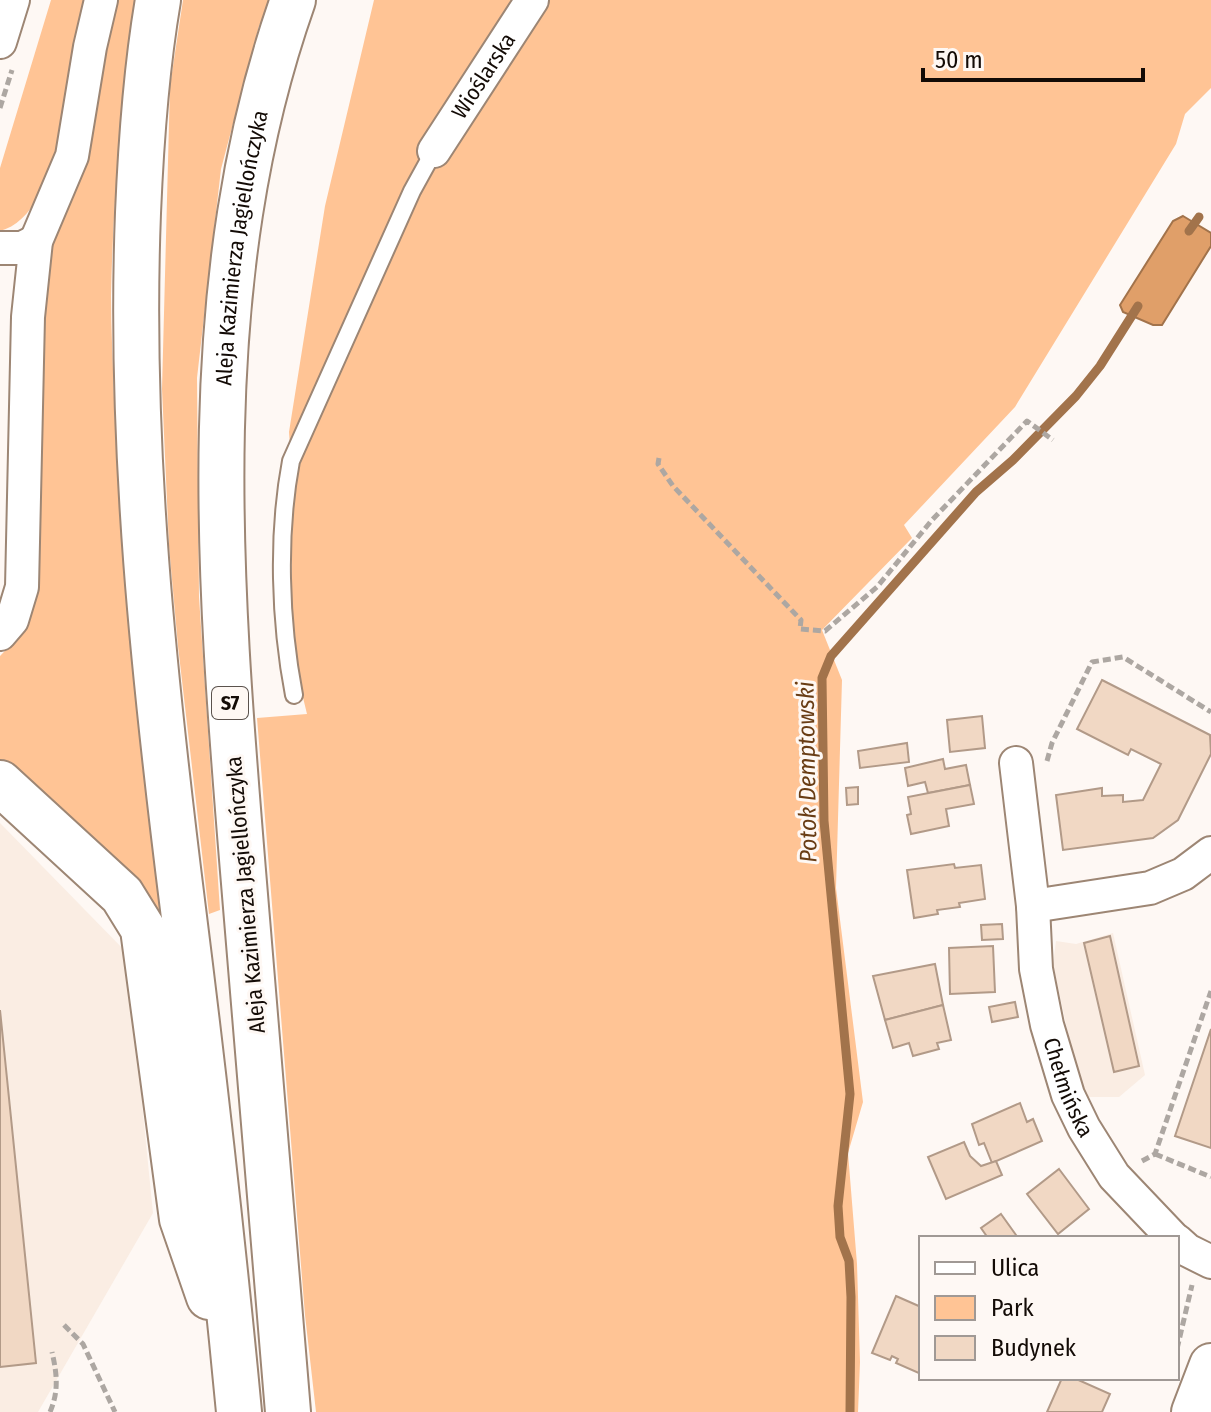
<svg xmlns="http://www.w3.org/2000/svg" width="1211" height="1412" font-family="'Fira Sans Condensed',sans-serif">
<style>
.built{fill:#faede3}
.green{fill:#ffc495}
.water{fill:#e09f69;stroke:#a2734b;stroke-width:2}
.lines{fill:none;stroke-linecap:round;stroke-linejoin:round}
.stream{stroke:#a2734b;stroke-width:9}
.building{fill:#f1d8c4;stroke:#b29a88;stroke-width:2}
.service-casing{stroke:#9d8674;stroke-width:20}
.minor-casing{stroke:#9d8674;stroke-width:36}
.tertiary-casing{stroke:#9d8674;stroke-width:46}
.motorway-casing{stroke:#9d8674;stroke-width:48}
.path{stroke:#ada7a2;stroke-width:5;stroke-dasharray:8 4;stroke-linecap:butt}
.service{stroke:#fff;stroke-width:16}
.minor{stroke:#fff;stroke-width:32}
.tertiary{stroke:#fff;stroke-width:42}
.motorway{stroke:#fff;stroke-width:44}
.labels{text-anchor:middle;stroke-width:6;stroke-linejoin:round;paint-order:stroke}
.shield{fill:#fef8f4;stroke:#5a524d;stroke-width:2}
.shield-label{font-size:20px;font-weight:bold;fill:#130b06}
.street-label{font-size:22px;fill:#130b06;stroke:#fef8f4}
.water-label{font-size:24px;font-style:italic;fill:#693d15;stroke:#fef8f4}
</style>
<rect width="100%" height="100%" fill="#fef8f4"/>
<g class="built">
<path d="M 0,823 L 127,953 L 153,1213 L 38,1412 L 0,1412 Z"/>
<path d="M 1113,933 L 1145,1075 L 1119,1097 L 1082,1097 L 1053,965 L 1056,941 L 1076,944 Z"/>
</g>
<g class="green">
<path d="M 51,0 L 87,0 C 76,56 64,215 0,231 L 0,168 Z"/>
<path d="M 114,0 L 137,0 C 122,98 113,196 111,296 C 111,330 113,364 114,398 C 120,571 140,741 161,911 L 154,917 L 0,762 L 0,656 C 12,644 23,633 30,617 C 41,592 39,559 40,532 C 45,439 34,343 46,251 Z"/>
<path d="M 183,0 L 272,0 L 259,26 L 221,169 L 197,378 L 199,597 L 220,910 L 209,914 L 178,646 L 169,546 L 162,389 L 170,86 Z"/>
<path d="M 374,0 L 1211,0 L 1211,88 L 1185,114 L 1176,144 L 1015,407 L 904,525 L 912,538 L 822,630 L 842,680 L 836,888 L 863,1102 L 848,1153 L 857,1264 L 860,1362 L 858,1412 L 316,1412 L 305,1315 L 257,718 L 307,714 L 290,644 L 293,488 L 289,432 L 325,206 Z"/>
</g>
<path class="water" d="M 1183,216 L 1211,233 L 1211,246 L 1162,325 L 1153,325 L 1123,312 L 1120,305 L 1173,221 Z"/>
<g class="lines">
<g class="stream">
<path d="M 1189,231 L 1199,217"/>
<path d="M 850,1412 L 851,1297 L 849,1261 L 840,1237 L 838,1206 L 850,1094 L 824,821 L 822,678 L 831,656 L 976,492 L 1013,460 L 1076,396 L 1100,366 L 1138,306"/>
</g>
</g>
<g class="building">
<path d="M 1102,680 L 1210,735 L 1211,754 L 1178,820 L 1153,838 L 1063,850 L 1056,795 L 1102,788 L 1102,796 L 1123,795 L 1123,802 L 1143,800 L 1161,764 L 1131,749 L 1128,755 L 1077,729 Z"/>
<path d="M 982,716 L 985,748 L 950,752 L 947,720 Z"/>
<path d="M 907,743 L 909,762 L 860,768 L 858,751 Z"/>
<path d="M 943,759 L 945,769 L 966,765 L 970,785 L 928,793 L 925,782 L 908,786 L 905,768 Z"/>
<path d="M 970,785 L 974,804 L 946,809 L 949,826 L 911,834 L 907,815 L 911,814 L 908,797 Z"/>
<path d="M 858,787 L 858,804 L 847,805 L 846,788 Z"/>
<path d="M 954,864 L 955,868 L 981,865 L 985,899 L 959,903 L 960,907 L 937,910 L 938,914 L 914,918 L 907,870 Z"/>
<path d="M 1002,924 L 1003,939 L 982,940 L 981,925 Z"/>
<path d="M 1110,936 L 1139,1066 L 1114,1072 L 1084,943 Z"/>
<path d="M 993,946 L 995,992 L 950,994 L 949,948 Z"/>
<path d="M 935,964 L 943,1005 L 885,1020 L 873,976 Z"/>
<path d="M 1015,1002 L 1018,1017 L 992,1022 L 989,1007 Z"/>
<path d="M 943,1005 L 951,1040 L 937,1043 L 939,1049 L 913,1056 L 909,1043 L 893,1048 L 885,1020 Z"/>
<path d="M 0,1010 L 36,1363 L 0,1367 Z"/>
<path d="M 1211,1029 L 1211,1148 L 1175,1136 Z"/>
<path d="M 1020,1103 L 1027,1122 L 1033,1119 L 1042,1141 L 992,1163 L 984,1143 L 979,1145 L 972,1124 Z"/>
<path d="M 964,1142 L 970,1156 L 981,1166 L 996,1161 L 1002,1175 L 946,1199 L 928,1157 Z"/>
<path d="M 1059,1169 L 1089,1209 L 1058,1234 L 1027,1194 Z"/>
<path d="M 1001,1214 L 1016,1235 L 1012,1238 L 988,1238 L 981,1228 Z"/>
<path d="M 896,1296 L 921,1307 L 921,1374 L 896,1363 L 898,1359 L 892,1356 L 890,1360 L 872,1353 Z"/>
<path d="M 1062,1378 L 1074,1378 L 1110,1394 L 1102,1412 L 1047,1412 Z"/>
</g>
<g class="lines">
<defs>
<path id="service" d="M 294,695 C 280,622 277,535 291,461 L 412,191 L 434,151"/>
<g id="minor">
<path d="M 0,42 L 13,0"/>
<path id="s1" d="M 434,151 L 532,0"/>
<path d="M 0,248 L 22,248 L 36,241"/>
<path d="M 0,634 L 12,620 L 22,587 L 28,317 L 36,241 L 72,156 L 90,47 L 101,0"/>
<path id="s2" d="M 1016,763 L 1033,906 L 1036,969 L 1047,1025 L 1068,1095 L 1084,1128 L 1114,1176 L 1173,1238"/>
<path d="M 1033,906 L 1150,888 L 1183,874 L 1211,853"/>
<path d="M 1177,1241 L 1187,1250 L 1211,1262"/>
</g>
<path id="tertiary" d="M 1193,1412 L 1211,1365"/>
<g id="motorway">
<path d="M 158,0 C 146,70 141,141 138,213 C 129,446 154,678 183,909 C 204,1076 223,1244 239,1412"/>
<path d="M 0,783 L 122,895 L 143,929 L 182,1219 L 209,1297"/>
<path id="s3" d="M 288,1412 C 273,1232 258,1051 243,871 C 219,580 194,280 293,0"/>
</g>
</defs>
<use href="#service" class="service-casing"/>
<use href="#minor" class="minor-casing"/>
<use href="#tertiary" class="tertiary-casing"/>
<use href="#motorway" class="motorway-casing"/>
<g class="path">
<path d="M 0,108 L 12,70"/>
<path d="M 659,458 L 658,464 L 673,486 L 801,620 L 800,629 L 825,631 L 877,587 L 932,520 L 1027,421 L 1053,440"/>
<path d="M 1047,761 L 1052,743 L 1092,662 L 1123,657 L 1211,712"/>
<path d="M 1155,1154 L 1211,1177"/>
<path d="M 1142,1161 L 1155,1154 L 1211,991"/>
<path d="M 64,1325 L 83,1344 L 115,1412"/>
<path d="M 1177,1349 L 1192,1285"/>
<path d="M 50,1412 C 59,1391 57,1374 52,1352"/>
</g>
<use href="#service" class="service"/>
<use href="#minor" class="minor"/>
<use href="#tertiary" class="tertiary"/>
<use href="#motorway" class="motorway"/>
</g>
<g class="labels">
<rect class="shield" x="212" y="687" width="36" height="32" rx="6"/>
<g class="shield-label">
<text x="230" y="710">S7</text>
</g>
<g class="street-label">
<text dy="8" stroke="none"><textPath href="#s1" startOffset="90">Wioślarska</textPath></text>
<text dy="8" stroke="none"><textPath href="#s3" startOffset="1168">Aleja Kazimierza Jagiellończyka</textPath></text>
<text transform="translate(245 895) rotate(-95)" y="8">Aleja Kazimierza Jagiellończyka</text>
<text dy="8" stroke="none"><textPath href="#s2" startOffset="330">Chełmińska</textPath></text>
</g>
<g class="water-label">
<text transform="translate(807 772) rotate(-91)" y="8">Potok Demptowski</text>
</g>
</g>
<rect x="919" y="1236" width="260" height="144" fill="#fef8f4" stroke="#a09995" stroke-width="2"/>
<rect x="935" y="1262" width="40" height="12" fill="#ffffff" stroke="#a09995" stroke-width="2"/>
<text x="991" y="1276" font-size="24" fill="#130b06">Ulica</text>
<rect x="935" y="1296" width="40" height="24" fill="#ffc495" stroke="#a09995" stroke-width="2"/>
<text x="991" y="1316" font-size="24" fill="#130b06">Park</text>
<rect x="935" y="1336" width="40" height="24" fill="#f1d8c4" stroke="#a09995" stroke-width="2"/>
<text x="991" y="1356" font-size="24" fill="#130b06">Budynek</text>
<path d="M923 68v12h220v-12" fill="none" stroke="#130b06" stroke-width="4"/>
<text x="935" y="68" font-size="24" fill="#130b06" stroke="#fef8f4" stroke-width="6" paint-order="stroke">50 m</text>
</svg>
